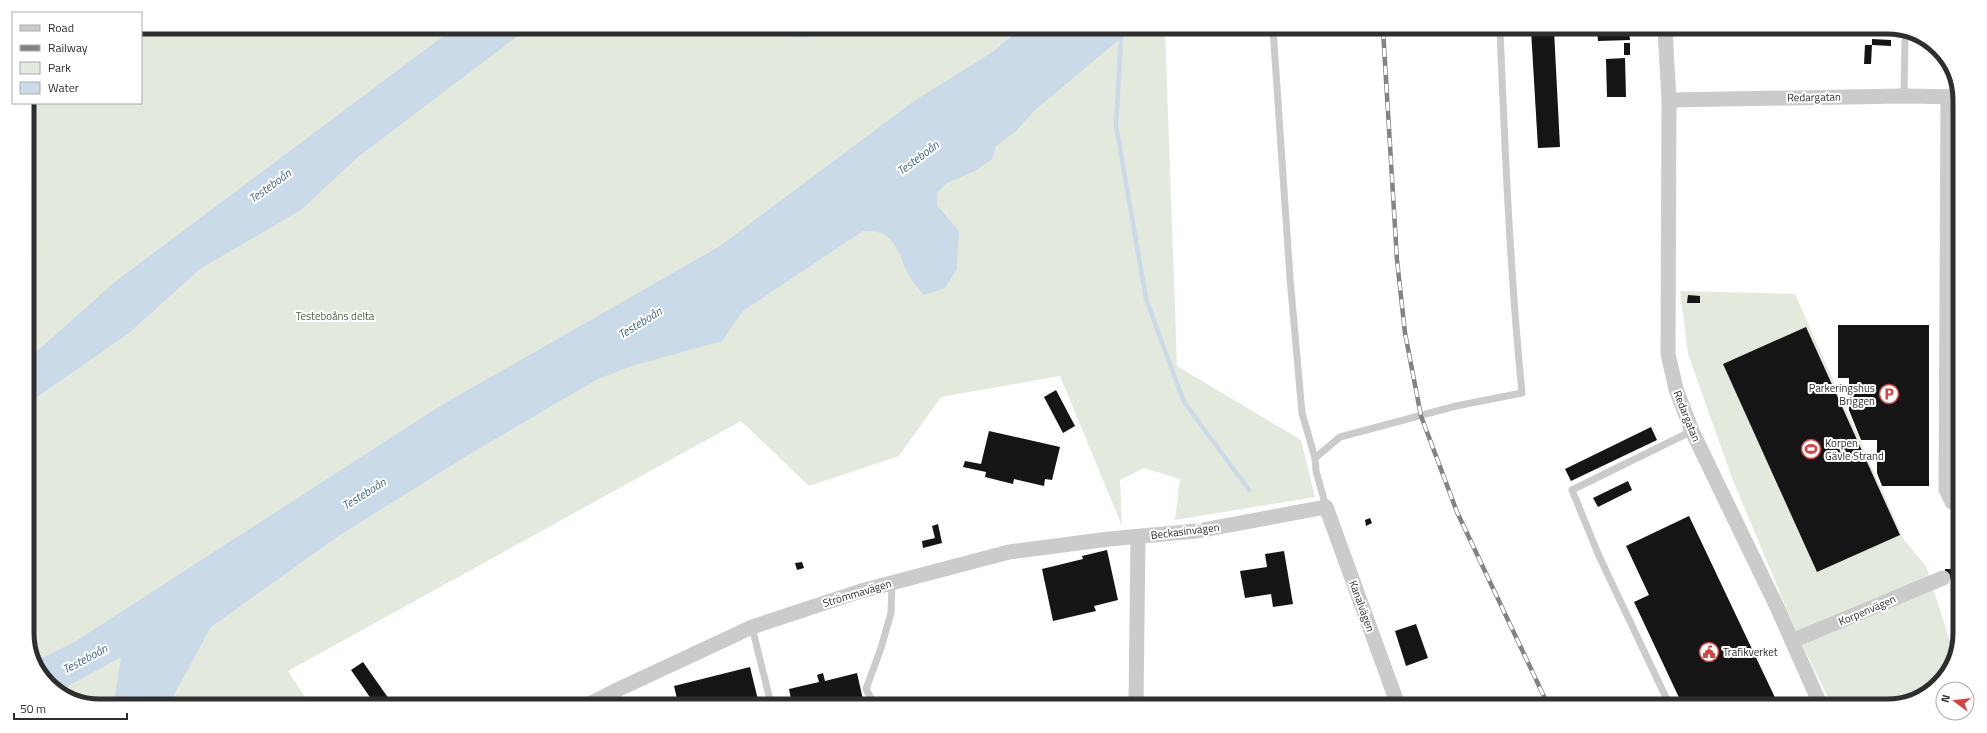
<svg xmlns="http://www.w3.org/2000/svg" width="1987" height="733" font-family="'Titillium Web',sans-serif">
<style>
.green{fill:#e3eadd}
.water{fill:#cbdae8}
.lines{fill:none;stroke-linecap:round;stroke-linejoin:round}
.stream{stroke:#cbdae8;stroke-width:4.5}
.building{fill:#151515}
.service{stroke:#cbcbcb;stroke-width:7}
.pedestrian{stroke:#cbcbcb;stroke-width:11}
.minor{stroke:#cbcbcb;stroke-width:15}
.rail-casing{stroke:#838383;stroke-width:4.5}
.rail{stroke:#fff;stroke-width:3;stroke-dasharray:9;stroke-linecap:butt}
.labels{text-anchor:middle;stroke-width:4;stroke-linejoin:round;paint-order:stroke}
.street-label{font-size:11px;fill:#2e2e2e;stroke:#fff}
.park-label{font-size:11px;fill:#4e6540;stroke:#fff}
.poi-label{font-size:11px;fill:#2e2e2e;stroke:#fff;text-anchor:start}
.water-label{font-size:12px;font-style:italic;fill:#446787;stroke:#fff}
.rim{fill:none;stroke:#2e2e2e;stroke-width:5}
</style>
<rect width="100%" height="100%" fill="#fff"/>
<g class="green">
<path d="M 141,27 L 1165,29 L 1177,366 L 1301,440 L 1315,497 L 1175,520 L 1180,479 L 1144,468 L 1120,480 L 1122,526 L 1060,376 L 941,397 L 899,456 L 809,486 L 741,421 L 288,671 L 309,703 L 77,702 L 42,677 L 27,638 L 27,103 L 141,103 Z"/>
<path d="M 1680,291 L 1795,294 L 1904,540 L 1926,566 L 1955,657 L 1931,691 L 1887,706 L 1832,706 L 1795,629 L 1732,478 L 1688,354 Z"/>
</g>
<g class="water">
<path d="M 454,28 L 528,28 L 358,157 L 301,210 L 200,269 L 129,333 L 27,404 L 27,360 L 116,281 Z"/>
<path d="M 797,28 L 820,29 L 819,32 L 810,37 L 794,37 Z"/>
<path d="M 1019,29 L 1137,29 L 1121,38 L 1035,110 L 1015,132 L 996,146 L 992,159 L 975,171 L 947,183 L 937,193 L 937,205 L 959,231 L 957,269 L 945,288 L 924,295 C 919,289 912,282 909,275 C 896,252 897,229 863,231 L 743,311 L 722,341 L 632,366 L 598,379 L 473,452 L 340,535 L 211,627 L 170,702 L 114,702 L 121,657 L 61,690 L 42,677 L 36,661 L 76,641 L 440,406 L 720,246 L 914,101 L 994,51 Z"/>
</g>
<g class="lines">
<path class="stream" d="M 1121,38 L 1116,125 L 1146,299 L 1184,402 L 1249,490"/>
</g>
<g class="building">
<path d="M 1531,30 L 1554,30 L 1560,147 L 1538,148 Z"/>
<path d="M 1597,30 L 1629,30 L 1630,40 L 1598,41 Z"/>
<path d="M 1872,39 L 1891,40 L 1891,46 L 1872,45 Z"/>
<rect x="1624" y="43" width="6" height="12"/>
<path d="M 1865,45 L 1872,45 L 1871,64 L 1864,64 Z"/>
<path d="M 1625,58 L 1626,97 L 1607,97 L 1606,59 Z"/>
<path d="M 1688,295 L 1700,296 L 1700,303 L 1687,303 Z"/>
<path d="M 1838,325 L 1929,325 L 1929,486 L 1882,486 L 1877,473 L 1877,440 L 1861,440 L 1849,410 L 1849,378 L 1838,378 Z"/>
<path d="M 1806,327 L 1900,535 L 1817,572 L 1723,364 Z"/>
<path d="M 1056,390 L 1075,426 L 1063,433 L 1044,397 Z"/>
<path d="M 1651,427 L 1657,440 L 1571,481 L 1565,469 Z"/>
<path d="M 989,431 L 1060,447 L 1052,480 L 1045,479 L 1044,486 L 1014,479 L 1013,484 L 985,477 L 986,472 L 963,467 L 965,461 L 981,464 Z"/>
<path d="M 1628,481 L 1632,490 L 1598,507 L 1593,498 Z"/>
<path d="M 1689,516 L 1779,706 L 1683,706 L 1634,602 L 1649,595 L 1626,546 Z"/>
<path d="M 1370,518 L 1372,523 L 1366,526 L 1365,520 Z"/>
<path d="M 938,524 L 942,543 L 923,548 L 922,541 L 935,538 L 932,526 Z"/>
<path d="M 1107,550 L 1118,600 L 1094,606 L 1096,611 L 1053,621 L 1042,569 L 1083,559 L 1082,556 Z"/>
<path d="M 1284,551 L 1293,604 L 1273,607 L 1271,594 L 1245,598 L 1240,571 L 1267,567 L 1265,554 Z"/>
<path d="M 802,562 L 804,568 L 797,570 L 795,563 Z"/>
<rect x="1945" y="569" width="8" height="10"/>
<path d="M 1416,624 L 1428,658 L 1406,666 L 1395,631 Z"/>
<path d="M 363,662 L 389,699 L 392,703 L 374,703 L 351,670 Z"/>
<path d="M 750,667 L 759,704 L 678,703 L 674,686 Z"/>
<path d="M 823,673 L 825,681 L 857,673 L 864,704 L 792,704 L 789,689 L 819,682 L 817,675 Z"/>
<path d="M 1099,699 L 1100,704 L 1076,704 Z"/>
</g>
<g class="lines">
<g class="service">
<path d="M 1273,29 L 1290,278 L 1302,413 L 1315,458 L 1316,471 L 1326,507"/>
<path d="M 1904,96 L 1905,41"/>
<path d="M 1315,458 L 1340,437 L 1456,406 L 1522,393 C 1510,272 1505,151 1500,30"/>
<path d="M 752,627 L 771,704"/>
<path d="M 874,704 L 866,689 L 881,648 L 891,613 L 892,583"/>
<path d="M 1670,706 L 1599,556 L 1572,490 L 1692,431"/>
</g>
<path class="pedestrian" d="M 1948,304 L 1958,304"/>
<g class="minor">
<path d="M 1665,30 L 1669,100 L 1668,354 L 1676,389 L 1692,431 L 1777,607 L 1821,706"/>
<path d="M 1948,97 L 1946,489 L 1952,502 L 1957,504"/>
<path d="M 1669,100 L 1904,96 L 1960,97"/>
<path d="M 1792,641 L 1943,578"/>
<path d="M 592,703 L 617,690 L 752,627 L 861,591 L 1009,552 L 1109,539 L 1197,531 L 1326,507 L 1398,705"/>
<path d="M 1136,704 L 1138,537"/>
</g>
<defs>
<path id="rail" d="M 1383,30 L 1397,260 L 1405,333 L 1421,416 L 1457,512 L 1548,705"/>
</defs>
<use href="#rail" class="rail-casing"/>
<use href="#rail" class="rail"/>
</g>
<defs>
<symbol id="parking-ring" viewBox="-11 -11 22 22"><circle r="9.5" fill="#fff" stroke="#d34442" stroke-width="1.5"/><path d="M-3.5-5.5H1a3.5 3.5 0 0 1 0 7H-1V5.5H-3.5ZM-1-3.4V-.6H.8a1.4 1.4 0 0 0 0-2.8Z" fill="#d34442"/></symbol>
<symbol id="stadium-ring" viewBox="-11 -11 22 22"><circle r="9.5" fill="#fff" stroke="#d34442" stroke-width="1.5"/><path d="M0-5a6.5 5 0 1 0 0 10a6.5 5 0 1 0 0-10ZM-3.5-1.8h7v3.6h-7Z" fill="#d34442"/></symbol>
<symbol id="civic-ring" viewBox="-11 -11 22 22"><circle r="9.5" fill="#fff" stroke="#d34442" stroke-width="1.5"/><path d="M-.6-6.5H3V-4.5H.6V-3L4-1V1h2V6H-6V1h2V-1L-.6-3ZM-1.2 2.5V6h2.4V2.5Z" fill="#d34442"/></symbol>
</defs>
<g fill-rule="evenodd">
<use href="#parking-ring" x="1878" y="383" width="22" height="22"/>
<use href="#stadium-ring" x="1800" y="438" width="22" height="22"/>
<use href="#civic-ring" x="1698" y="641" width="22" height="22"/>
</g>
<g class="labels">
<g class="street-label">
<text transform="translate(1814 97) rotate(-1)" y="4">Redargatan</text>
<text transform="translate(1687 416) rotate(68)" y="4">Redargatan</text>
<text transform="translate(1185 531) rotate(-7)" y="4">Beckasinvägen</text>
<text transform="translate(857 593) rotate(-17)" y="4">Strömmavägen</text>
<text transform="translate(1362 606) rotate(70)" y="4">Kanalvägen</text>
<text transform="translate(1867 610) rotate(-23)" y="4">Korpenvägen</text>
</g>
<g class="park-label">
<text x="335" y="320">Testeboåns delta</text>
</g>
<g class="poi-label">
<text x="1875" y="392" text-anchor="end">Parkeringshus<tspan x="1875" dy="13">Briggen</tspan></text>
<text x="1825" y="447">Korpen<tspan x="1825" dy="13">Gävle Strand</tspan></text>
<text x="1723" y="656">Trafikverket</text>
</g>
<g class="water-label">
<text transform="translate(918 158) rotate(-37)" y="4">Testeboån</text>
<text transform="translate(270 186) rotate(-36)" y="4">Testeboån</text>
<text transform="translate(640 323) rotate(-32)" y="4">Testeboån</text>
<text transform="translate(364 494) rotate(-32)" y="4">Testeboån</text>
<text transform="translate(85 659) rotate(-28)" y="4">Testeboån</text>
</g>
</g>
<path d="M0 0H1987V733H0ZM100 34H1887A66 66 0 0 1 1953 100V633A66 66 0 0 1 1887 699H100A66 66 0 0 1 34 633V100A66 66 0 0 1 100 34Z" fill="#fff" fill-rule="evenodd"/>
<path class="rim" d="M100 34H1887A66 66 0 0 1 1953 100V633A66 66 0 0 1 1887 699H100A66 66 0 0 1 34 633V100A66 66 0 0 1 100 34Z"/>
<rect x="12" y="12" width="130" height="92" fill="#ffffff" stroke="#ababab"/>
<rect x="20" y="25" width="20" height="6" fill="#cbcbcb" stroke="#ababab"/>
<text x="48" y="32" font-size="12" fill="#2e2e2e">Road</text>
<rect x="20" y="45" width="20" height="6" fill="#838383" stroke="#ababab"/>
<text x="48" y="52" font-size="12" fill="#2e2e2e">Railway</text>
<rect x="20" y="62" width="20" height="12" fill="#e3eadd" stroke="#ababab"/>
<text x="48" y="72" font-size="12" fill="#2e2e2e">Park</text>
<rect x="20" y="82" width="20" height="12" fill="#cbdae8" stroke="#ababab"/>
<text x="48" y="92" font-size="12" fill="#2e2e2e">Water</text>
<g transform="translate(1955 701) rotate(285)"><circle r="19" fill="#ffffff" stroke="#ababab"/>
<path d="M0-3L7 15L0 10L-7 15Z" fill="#d34442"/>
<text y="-6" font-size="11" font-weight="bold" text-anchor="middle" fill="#2e2e2e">N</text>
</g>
<path d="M14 713v6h113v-6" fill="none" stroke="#2e2e2e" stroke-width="2"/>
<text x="20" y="713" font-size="12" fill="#2e2e2e" stroke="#ffffff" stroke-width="3" paint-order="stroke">50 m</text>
</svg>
